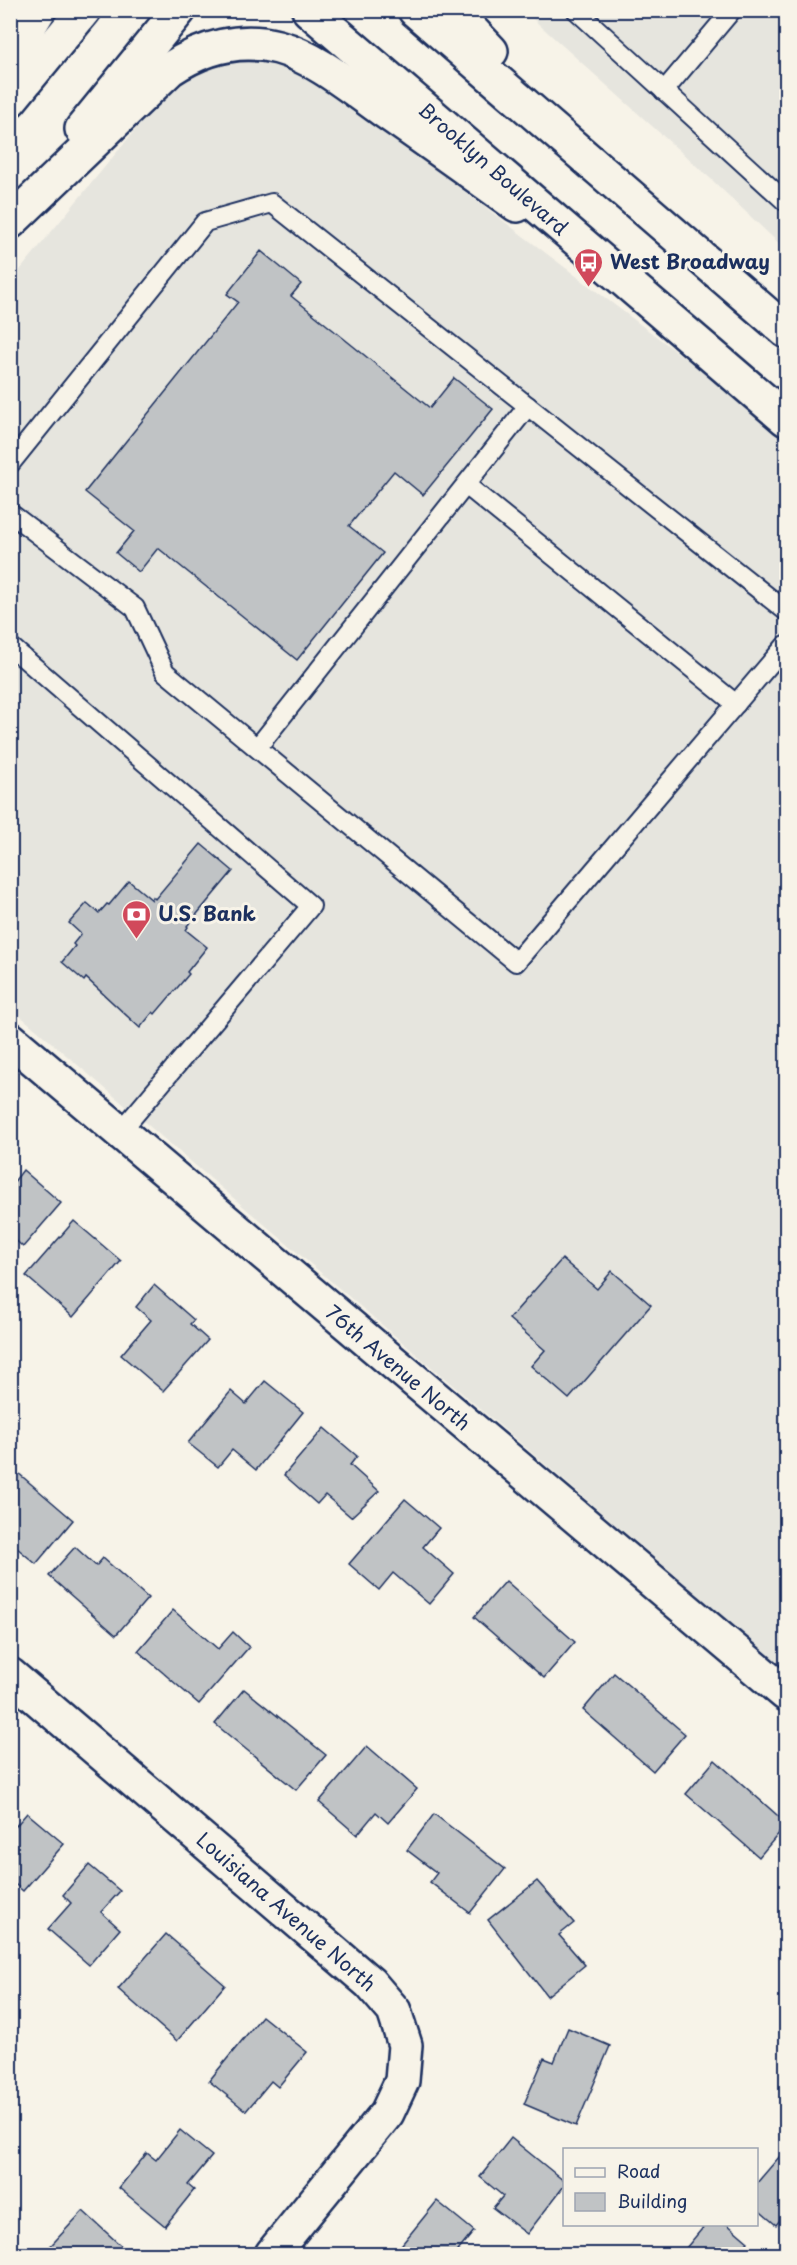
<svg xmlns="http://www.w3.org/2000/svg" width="797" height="2265" font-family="'Playpen Sans',sans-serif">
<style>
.built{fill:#e6e5de}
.building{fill:#c0c3c5;stroke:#1b2f5e;stroke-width:1.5}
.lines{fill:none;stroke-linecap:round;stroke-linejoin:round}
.service-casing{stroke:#1b2f5e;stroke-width:22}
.minor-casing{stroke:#1b2f5e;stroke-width:38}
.tertiary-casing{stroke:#1b2f5e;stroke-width:38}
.secondary-casing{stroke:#1b2f5e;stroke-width:38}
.service{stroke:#f7f3e8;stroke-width:18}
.minor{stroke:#f7f3e8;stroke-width:33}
.tertiary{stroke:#f7f3e8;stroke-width:33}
.secondary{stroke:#f7f3e8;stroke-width:33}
.labels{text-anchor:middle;stroke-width:6;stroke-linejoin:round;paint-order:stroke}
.street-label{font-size:20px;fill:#1b2f5e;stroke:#f7f3e8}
.poi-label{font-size:20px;font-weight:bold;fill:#1b2f5e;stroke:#f7f3e8;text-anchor:start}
</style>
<rect width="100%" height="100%" fill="#f7f3e8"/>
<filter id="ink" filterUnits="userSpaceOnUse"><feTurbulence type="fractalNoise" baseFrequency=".0167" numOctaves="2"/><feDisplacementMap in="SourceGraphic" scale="12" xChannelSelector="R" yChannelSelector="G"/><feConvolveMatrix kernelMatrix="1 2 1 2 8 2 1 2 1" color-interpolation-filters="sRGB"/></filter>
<g filter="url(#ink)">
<g class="built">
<path d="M 524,11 L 786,11 L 786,250 L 711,179 Z"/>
<path d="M 226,53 L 289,59 L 702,371 L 786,444 L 786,1670 L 11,1008 L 11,281 L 186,68 Z"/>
</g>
<g class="building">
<path d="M 261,251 L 301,284 L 291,296 L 430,408 L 454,378 L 493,409 L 423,495 L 394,471 L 349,526 L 383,553 L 297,660 L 158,548 L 139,572 L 116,553 L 134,531 L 85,492 L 238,302 L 227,294 Z"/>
<path d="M 201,844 L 233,871 L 187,926 L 188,927 L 186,930 L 207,947 L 187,972 L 189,974 L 155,1014 L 153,1012 L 140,1028 L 86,978 L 84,981 L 62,962 L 75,946 L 73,944 L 81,934 L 69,923 L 87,903 L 99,913 L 107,904 L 109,905 L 129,881 L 152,900 L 153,897 L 155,899 Z"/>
<path d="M 23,1170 L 61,1203 L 23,1247 L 10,1235 L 10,1181 L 13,1183 Z"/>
<path d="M 74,1221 L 121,1261 L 73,1317 L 26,1276 Z"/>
<path d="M 562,1259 L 597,1289 L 612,1271 L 651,1305 L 569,1399 L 531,1366 L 545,1350 L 509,1319 Z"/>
<path d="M 154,1285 L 194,1320 L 190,1324 L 208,1340 L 163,1391 L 121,1355 L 151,1320 L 136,1307 Z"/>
<path d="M 265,1381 L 303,1412 L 256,1470 L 232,1450 L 218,1467 L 188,1443 L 231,1391 L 246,1404 Z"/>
<path d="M 324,1428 L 357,1456 L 350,1465 L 379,1491 L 351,1517 L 325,1495 L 317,1504 L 284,1475 Z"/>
<path d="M 10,1466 L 73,1520 L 36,1564 L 10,1542 Z"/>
<path d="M 405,1499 L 439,1528 L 423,1547 L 454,1574 L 429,1604 L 393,1573 L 379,1590 L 349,1564 Z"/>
<path d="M 75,1547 L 96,1566 L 103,1558 L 148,1598 L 116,1635 L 49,1576 Z"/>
<path d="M 506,1581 L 575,1642 L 544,1678 L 474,1617 Z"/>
<path d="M 173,1610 L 218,1649 L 233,1632 L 249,1647 L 199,1704 L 138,1651 Z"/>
<path d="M 614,1673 L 685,1734 L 653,1771 L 583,1710 Z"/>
<path d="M 244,1689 L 326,1755 L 296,1790 L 215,1724 Z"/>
<path d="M 367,1746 L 417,1789 L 388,1823 L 376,1812 L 357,1835 L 319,1802 Z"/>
<path d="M 715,1760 L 786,1823 L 786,1825 L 759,1857 L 686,1794 Z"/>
<path d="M 27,1813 L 64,1844 L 23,1891 L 10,1880 L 10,1822 L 15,1827 Z"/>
<path d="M 434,1814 L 505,1869 L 470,1913 L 430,1882 L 437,1873 L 407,1850 Z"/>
<path d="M 89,1865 L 120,1891 L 101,1912 L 120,1929 L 89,1965 L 48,1929 L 71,1903 L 63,1895 Z"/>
<path d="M 537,1881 L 574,1923 L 559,1935 L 585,1965 L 547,1996 L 488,1920 Z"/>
<path d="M 166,1934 L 225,1985 L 177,2041 L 118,1989 Z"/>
<path d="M 262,2016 L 307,2052 L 278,2087 L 271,2081 L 246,2111 L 209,2081 Z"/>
<path d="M 568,2028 L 610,2046 L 576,2126 L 524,2104 L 544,2058 L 554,2062 Z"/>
<path d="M 180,2130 L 212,2156 L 188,2185 L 194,2190 L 165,2226 L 119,2188 L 147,2153 L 156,2160 Z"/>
<path d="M 511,2138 L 564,2181 L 564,2186 L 527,2234 L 493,2208 L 503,2196 L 480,2177 Z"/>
<path d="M 786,2149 L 786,2213 L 776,2225 L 756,2208 L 756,2184 Z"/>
<path d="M 437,2201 L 474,2231 L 458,2251 L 463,2254 L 394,2254 Z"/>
<path d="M 83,2211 L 130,2254 L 43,2254 Z"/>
<path d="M 706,2224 L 727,2224 L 748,2242 L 737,2254 L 681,2254 Z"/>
</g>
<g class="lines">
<defs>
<g id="service">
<path d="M 576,10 L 786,202"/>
<path d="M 664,91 L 732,10"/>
<path d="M 10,464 L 205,222 L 272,203 L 786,611"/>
<path d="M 466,485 L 736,704"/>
<path d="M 10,513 L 135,608 L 165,672 L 516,962 L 786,645"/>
<path d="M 10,646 L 311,906 L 121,1131"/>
<path d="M 257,748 L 528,406"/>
</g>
<g id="minor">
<path d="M 10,1039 L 786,1694"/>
<path d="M 10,1675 L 370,1983 L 394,2011 L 405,2045 L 402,2081 L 387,2113 L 272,2254"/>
</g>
<g id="tertiary">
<path d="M 10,58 L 39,10"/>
<path d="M 10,100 L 84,10"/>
<path d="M 82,129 L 179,10"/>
<path d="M 10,222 L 170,69 C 202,48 240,37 278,47 C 315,57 352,88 383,110 C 428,141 472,173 517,205"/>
</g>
<g id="secondary">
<path d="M 309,10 L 786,419"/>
<path d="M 415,10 L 786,331"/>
<path d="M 452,10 L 491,51"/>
</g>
</defs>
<use href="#service" class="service-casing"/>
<use href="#minor" class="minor-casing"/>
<use href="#tertiary" class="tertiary-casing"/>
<use href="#secondary" class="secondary-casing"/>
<use href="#service" class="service"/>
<use href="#minor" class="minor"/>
<use href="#tertiary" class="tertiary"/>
<use href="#secondary" class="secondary"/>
</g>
</g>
<defs>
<symbol id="bus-pin" viewBox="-11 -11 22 30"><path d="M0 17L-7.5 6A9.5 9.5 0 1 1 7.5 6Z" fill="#d1495b" stroke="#f7f3e8"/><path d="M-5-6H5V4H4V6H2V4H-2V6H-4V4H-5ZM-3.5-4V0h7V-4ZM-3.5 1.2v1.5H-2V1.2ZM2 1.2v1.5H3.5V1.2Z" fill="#fff"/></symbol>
<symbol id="bank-pin" viewBox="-11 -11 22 30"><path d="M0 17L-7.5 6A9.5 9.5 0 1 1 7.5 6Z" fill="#d1495b" stroke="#f7f3e8"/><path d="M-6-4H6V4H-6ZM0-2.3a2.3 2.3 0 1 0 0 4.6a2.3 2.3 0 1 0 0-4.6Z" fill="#fff"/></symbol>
</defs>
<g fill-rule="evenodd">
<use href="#bus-pin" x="572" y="246" width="33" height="45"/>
<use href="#bank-pin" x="120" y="898" width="33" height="45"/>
</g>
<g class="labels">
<g class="street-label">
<text transform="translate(493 169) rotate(41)" y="7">Brooklyn Boulevard</text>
<text transform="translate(398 1368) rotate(40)" y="7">76th Avenue North</text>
<text transform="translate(286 1912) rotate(41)" y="7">Louisiana Avenue North</text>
</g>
<g class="poi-label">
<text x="610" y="269">West Broadway</text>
<text x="158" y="921">U.S. Bank</text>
</g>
</g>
<rect width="797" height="2265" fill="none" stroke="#f7f3e8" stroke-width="36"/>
<rect x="18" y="18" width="761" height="2229" fill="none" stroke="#1b2f5e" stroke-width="2" filter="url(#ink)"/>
<rect x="563" y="2148" width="195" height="78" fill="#f7f3e8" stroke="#9fa5b1" stroke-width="1.5"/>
<rect x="575" y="2168" width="30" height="9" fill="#f7f3e8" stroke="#9fa5b1" stroke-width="1.5"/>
<text x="617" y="2178" font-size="18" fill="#1b2f5e">Road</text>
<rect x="575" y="2193" width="30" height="18" fill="#c0c3c5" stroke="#9fa5b1" stroke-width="1.5"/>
<text x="617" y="2208" font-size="18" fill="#1b2f5e">Building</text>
</svg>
